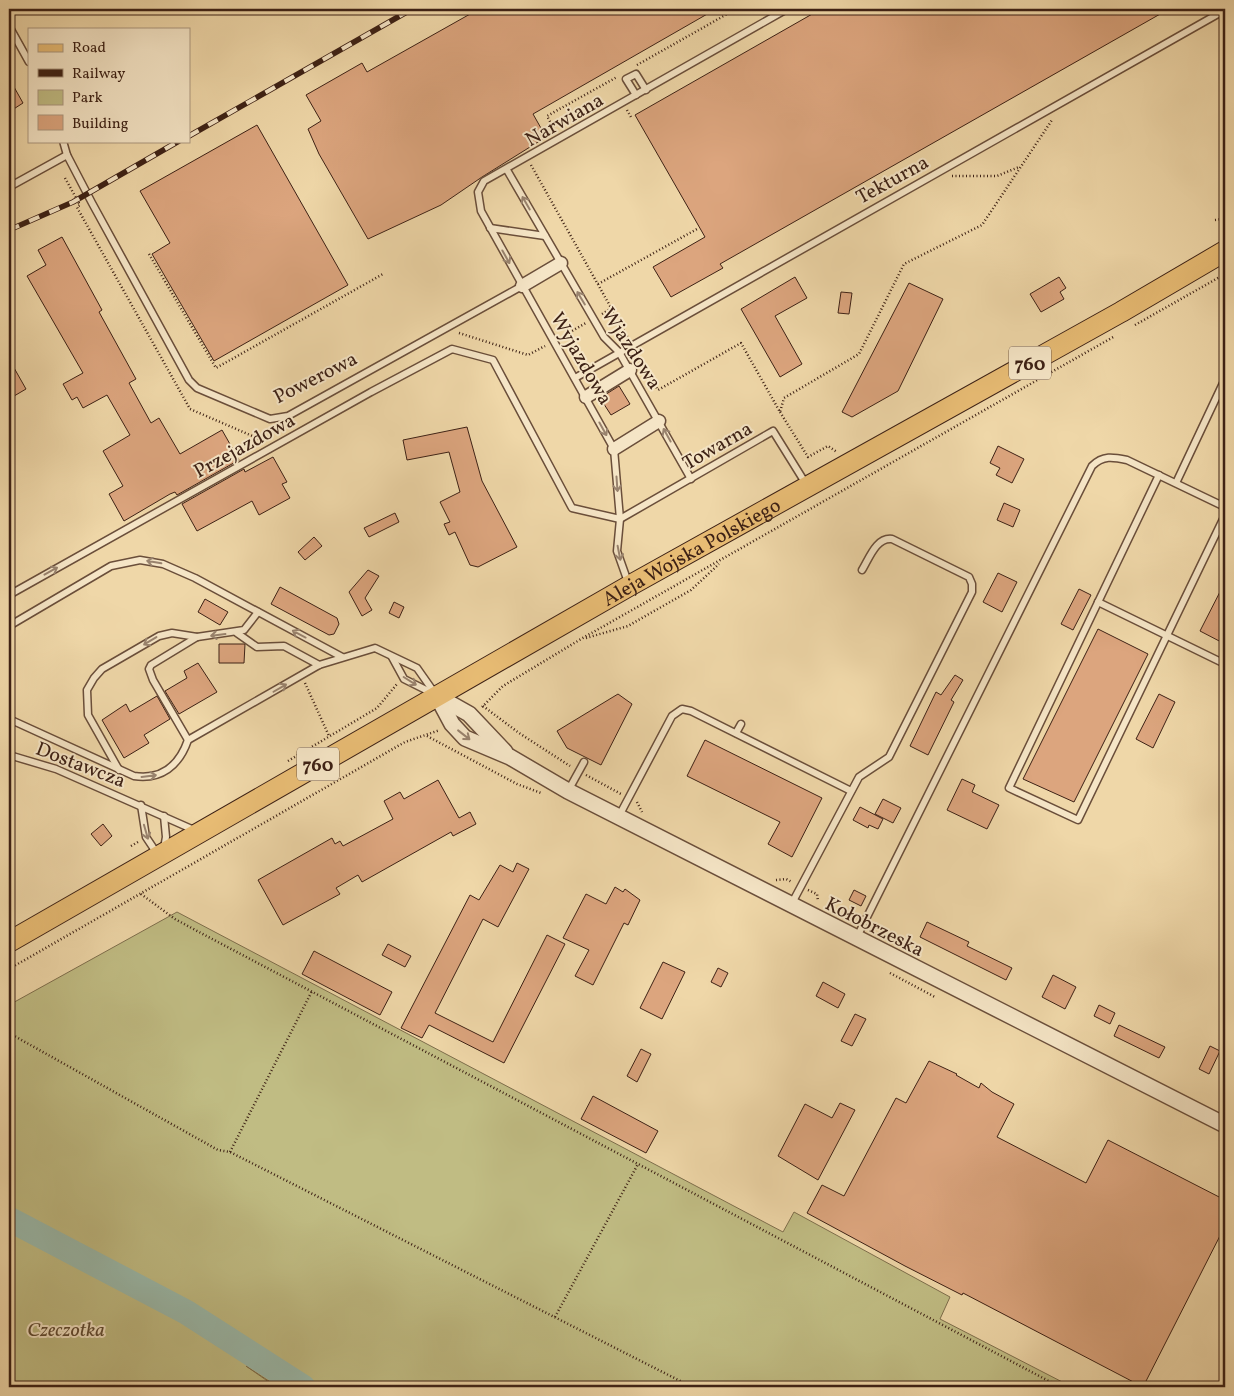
<svg xmlns="http://www.w3.org/2000/svg" width="1234" height="1396" font-family="Vollkorn,serif">
<style>
.green{fill:#c0bc83;stroke:#7e6e4c}
.lines{fill:none;stroke-linecap:round;stroke-linejoin:round}
.river{stroke:#9ab9aa;stroke-width:25}
.building{fill:#dca57e;stroke:#3d2115}
.service-casing{stroke:#6a4e3a;stroke-width:9}
.minor-casing{stroke:#6a4e3a;stroke-width:15}
.tertiary-casing{stroke:#6a4e3a;stroke-width:18}
.primary-casing{stroke:#3d2115;stroke-width:22}
.path{stroke:#3d2115;stroke-width:2.5;stroke-dasharray:1 2.5;stroke-linecap:butt}
.service{stroke:#f5e5c6;stroke-width:6}
.minor{stroke:#f5e5c6;stroke-width:12}
.tertiary{stroke:#f5e5c6;stroke-width:15}
.primary{stroke:#e8bc74;stroke-width:20}
.rail-casing{stroke:#3d2115;stroke-width:5.5}
.rail{stroke:#f5e5c6;stroke-width:4;stroke-dasharray:11;stroke-linecap:butt}
.oneway{stroke:#99836e}
.labels{text-anchor:middle;stroke-width:4;stroke-linejoin:round;paint-order:stroke}
.shield{fill:#f5e5c6;stroke:#745c4a;stroke-width:1}
.shield-label{font-size:19px;font-weight:bold;fill:#3d2115}
.street-label{font-size:20px;fill:#3d2115;stroke:#f5e5c6}
.park-label{font-size:20px;font-style:italic;fill:#5e4830;stroke:#f5e5c6}
</style>
<rect width="100%" height="100%" fill="#efd7a8"/>
<filter id="stains"><feTurbulence type="fractalNoise" baseFrequency=".004" numOctaves="4"/><feColorMatrix values="0 0 0 0 .2 0 0 0 0 .09 0 0 0 0 .02 0 0 0 .5 -.17"/></filter>
<radialGradient id="worn" r=".72"><stop offset=".6" stop-color="#630" stop-opacity="0"/><stop offset="1" stop-color="#630" stop-opacity=".3"/></radialGradient>
<path class="green" d="M 177,912 L 783,1232 L 794,1212 L 950,1297 L 940,1319 L 1072,1387 L 278,1387 L 246,1366 L 276,1387 L 9,1387 L 9,1005 Z"/>
<g class="lines">
<path class="river" d="M 9,1219 L 186,1312 L 303,1387"/>
</g>
<g class="building">
<path d="M 479,9 L 716,9 L 533,114 L 546,137 L 482,177 L 441,205 L 368,239 L 319,154 L 308,129 L 321,121 L 306,95 L 362,63 L 367,72 Z"/>
<path d="M 821,9 L 1169,9 L 720,264 L 723,268 L 671,297 L 653,267 L 705,237 L 635,115 Z"/>
<path d="M 9,78 L 23,103 L 9,112 Z"/>
<path d="M 257,125 L 348,285 L 214,361 L 152,254 L 170,243 L 140,191 Z"/>
<path d="M 62,237 L 102,310 L 99,312 L 136,379 L 129,383 L 151,423 L 159,418 L 180,454 L 222,430 L 239,460 L 177,495 L 175,492 L 170,494 L 124,521 L 109,494 L 123,486 L 103,451 L 130,435 L 107,395 L 83,408 L 77,397 L 72,400 L 63,384 L 83,373 L 27,276 L 46,265 L 38,250 Z"/>
<path d="M 795,277 L 807,298 L 775,316 L 802,364 L 780,377 L 741,309 Z"/>
<path d="M 1059,277 L 1066,288 L 1060,292 L 1064,299 L 1041,312 L 1030,294 Z"/>
<path d="M 909,283 L 943,299 L 898,391 L 852,417 L 842,412 Z"/>
<path d="M 841,292 L 852,293 L 849,314 L 838,313 Z"/>
<path d="M 9,359 L 26,389 L 9,399 Z"/>
<path d="M 619,386 L 630,404 L 611,415 L 600,398 Z"/>
<path d="M 467,427 L 482,481 L 517,547 L 478,567 L 470,565 L 455,532 L 449,535 L 444,524 L 450,522 L 440,502 L 460,492 L 449,452 L 407,460 L 403,440 Z"/>
<path d="M 998,446 L 1024,459 L 1012,483 L 996,475 L 1000,468 L 990,463 Z"/>
<path d="M 273,457 L 287,482 L 282,484 L 290,498 L 259,515 L 252,501 L 197,531 L 182,504 L 244,469 L 245,472 Z"/>
<path d="M 1004,503 L 1020,510 L 1013,527 L 997,520 Z"/>
<path d="M 395,513 L 399,522 L 369,537 L 364,528 Z"/>
<path d="M 314,537 L 322,546 L 305,560 L 298,552 Z"/>
<path d="M 368,570 L 379,576 L 365,598 L 372,610 L 362,616 L 349,592 Z"/>
<path d="M 998,573 L 1017,582 L 1002,612 L 983,602 Z"/>
<path d="M 1225,582 L 1225,644 L 1200,631 Z"/>
<path d="M 280,587 L 337,618 L 339,624 L 334,634 L 329,635 L 271,604 Z"/>
<path d="M 1079,589 L 1091,595 L 1073,630 L 1061,624 Z"/>
<path d="M 205,599 L 228,612 L 220,625 L 198,612 Z"/>
<path d="M 394,602 L 404,607 L 399,618 L 389,613 Z"/>
<path d="M 1098,629 L 1148,654 L 1074,802 L 1023,779 Z"/>
<path d="M 219,644 L 245,644 L 244,663 L 219,663 Z"/>
<path d="M 198,663 L 217,692 L 179,714 L 165,691 L 187,678 L 184,671 Z"/>
<path d="M 955,675 L 963,680 L 951,700 L 954,702 L 928,755 L 910,746 L 936,692 L 941,695 Z"/>
<path d="M 618,694 L 632,704 L 601,765 L 567,748 L 557,731 Z"/>
<path d="M 1159,694 L 1175,702 L 1153,748 L 1136,739 Z"/>
<path d="M 157,696 L 170,719 L 144,735 L 149,743 L 124,758 L 102,720 L 126,704 L 130,712 Z"/>
<path d="M 705,740 L 822,798 L 792,857 L 768,844 L 780,822 L 687,776 Z"/>
<path d="M 962,779 L 975,785 L 972,792 L 999,805 L 987,829 L 947,810 Z"/>
<path d="M 438,780 L 459,818 L 470,812 L 476,824 L 453,836 L 451,832 L 362,882 L 358,875 L 336,888 L 340,894 L 283,925 L 258,880 L 332,838 L 335,844 L 340,841 L 343,846 L 393,819 L 384,801 L 400,792 L 404,799 Z"/>
<path d="M 883,799 L 901,808 L 893,823 L 875,814 Z"/>
<path d="M 860,807 L 883,819 L 878,829 L 869,825 L 868,828 L 853,820 Z"/>
<path d="M 103,824 L 112,836 L 101,846 L 91,834 Z"/>
<path d="M 517,863 L 529,869 L 498,927 L 483,919 L 435,1013 L 493,1042 L 547,935 L 565,944 L 504,1063 L 429,1025 L 422,1038 L 401,1028 L 470,895 L 479,900 L 500,865 L 513,872 Z"/>
<path d="M 615,887 L 623,892 L 625,889 L 640,900 L 628,925 L 624,923 L 593,985 L 575,976 L 589,950 L 563,938 L 586,894 L 606,904 Z"/>
<path d="M 854,890 L 866,896 L 861,906 L 849,900 Z"/>
<path d="M 927,922 L 969,942 L 967,946 L 1012,968 L 1006,980 L 920,937 Z"/>
<path d="M 388,944 L 411,956 L 405,967 L 382,955 Z"/>
<path d="M 314,951 L 392,992 L 380,1015 L 302,974 Z"/>
<path d="M 663,962 L 685,972 L 662,1019 L 640,1008 Z"/>
<path d="M 718,968 L 728,973 L 721,987 L 711,982 Z"/>
<path d="M 1053,975 L 1076,987 L 1065,1009 L 1042,997 Z"/>
<path d="M 823,982 L 845,994 L 838,1008 L 816,996 Z"/>
<path d="M 1099,1005 L 1115,1013 L 1110,1024 L 1094,1016 Z"/>
<path d="M 855,1014 L 866,1019 L 852,1046 L 841,1041 Z"/>
<path d="M 1119,1025 L 1165,1047 L 1159,1058 L 1114,1036 Z"/>
<path d="M 1210,1046 L 1220,1051 L 1209,1074 L 1199,1069 Z"/>
<path d="M 641,1049 L 651,1054 L 637,1082 L 627,1076 Z"/>
<path d="M 929,1061 L 957,1074 L 956,1075 L 979,1088 L 981,1083 L 992,1092 L 1014,1104 L 997,1137 L 1086,1183 L 1108,1140 L 1225,1200 L 1225,1226 L 1143,1387 L 963,1293 L 962,1295 L 905,1266 L 807,1213 L 822,1185 L 844,1196 L 896,1098 L 906,1103 Z"/>
<path d="M 593,1096 L 658,1131 L 646,1153 L 581,1119 Z"/>
<path d="M 840,1103 L 855,1110 L 818,1180 L 778,1156 L 805,1104 L 832,1118 Z"/>
</g>
<g class="lines">
<defs>
<g id="service">
<path d="M 9,26 L 29,62"/>
<path d="M 636,95 L 626,79 L 636,74 L 646,90"/>
<path d="M 63,141 L 67,155 L 92,203 L 189,380 L 197,388 L 270,419 L 288,416 L 522,286"/>
<path d="M 507,170 L 604,337 L 619,352 L 691,479"/>
<path d="M 9,187 L 67,155"/>
<path d="M 490,228 L 545,236"/>
<path d="M 575,378 L 1225,10"/>
<path d="M 1159,475 L 1009,788 L 1078,820 L 1225,515"/>
<path d="M 1176,483 L 1225,379"/>
<path d="M 620,519 L 773,431 L 806,484"/>
<path d="M 628,582 L 617,551 L 620,519 L 614,449 L 481,211 L 478,192 L 484,181 L 787,9"/>
<path d="M 9,595 L 371,392 L 452,349 L 493,360 L 572,508 L 620,519"/>
<path d="M 1098,602 L 1225,664"/>
<path d="M 9,626 L 111,566 L 140,560 L 163,564 L 195,578 L 342,657"/>
<path d="M 237,633 L 257,647 L 284,646 L 319,665"/>
<path d="M 392,657 L 404,679 L 434,694"/>
<path d="M 9,719 L 134,776 C 161,780 179,766 188,740 L 319,665 L 375,648 L 417,668 L 436,695"/>
<path d="M 736,733 L 741,724"/>
<path d="M 188,740 L 153,680 L 149,669 L 151,665 L 197,637 L 244,630 L 258,612"/>
<path d="M 9,755 L 56,769 L 194,830"/>
<path d="M 119,770 L 88,715 L 87,690 L 94,678 L 102,669 L 159,636 L 172,633 L 197,637"/>
<path d="M 568,791 L 584,762"/>
<path d="M 141,805 L 146,837 L 158,855"/>
<path d="M 164,816 L 166,837 L 164,848"/>
<path d="M 619,816 L 672,716 L 682,709 L 691,711 L 851,791"/>
<path d="M 791,905 L 859,777 L 889,757 L 972,592 L 972,584 L 969,577 L 892,539 C 876,537 869,559 862,570"/>
<path d="M 857,937 L 1092,466 C 1103,455 1113,457 1127,460 L 1225,507"/>
</g>
<g id="minor">
<path d="M 522,286 L 561,263"/>
<path d="M 586,397 L 630,370"/>
<path d="M 614,449 L 659,421"/>
</g>
<g id="tertiary">
<path d="M 437,696 L 452,724 L 465,738 L 510,757 L 568,791 L 1225,1125"/>
<path d="M 437,696 L 469,714 L 505,752"/>
</g>
<g id="primary">
<path id="s1" d="M 9,942 L 629,586 L 1121,312 L 1225,251"/>
</g>
</defs>
<use href="#service" class="service-casing"/>
<use href="#minor" class="minor-casing"/>
<use href="#tertiary" class="tertiary-casing"/>
<use href="#primary" class="primary-casing"/>
<g class="path">
<path d="M 637,65 L 736,9"/>
<path d="M 627,110 L 632,119"/>
<path d="M 555,131 L 547,116 L 617,77"/>
<path d="M 531,165 L 628,338"/>
<path d="M 952,176 L 997,176 L 1019,167"/>
<path d="M 65,178 L 80,205 L 77,207 L 79,211 L 190,409 L 264,441"/>
<path d="M 1215,220 L 1223,219 L 1225,223"/>
<path d="M 149,254 L 216,368 L 383,274"/>
<path d="M 598,284 L 697,229"/>
<path d="M 602,314 L 612,308"/>
<path d="M 1135,325 L 1225,274"/>
<path d="M 459,333 L 528,355 L 545,346"/>
<path d="M 563,336 L 586,323"/>
<path d="M 637,354 L 658,390 L 741,343 L 780,412 L 784,398 L 859,354 L 904,264 L 982,225 L 1052,120"/>
<path d="M 780,412 L 808,457 L 828,446 L 837,452"/>
<path d="M 586,638 L 628,626 L 691,590 L 719,564"/>
<path d="M 305,683 L 329,736"/>
<path d="M 483,706 L 519,733 L 570,766"/>
<path d="M 482,707 L 503,686 L 581,639 L 1115,336"/>
<path d="M 427,736 L 517,784 L 541,793"/>
<path d="M 288,761 L 377,708 L 397,684"/>
<path d="M 586,775 L 621,794"/>
<path d="M 637,802 L 642,812"/>
<path d="M 131,846 L 138,842"/>
<path d="M 776,880 L 786,879 L 792,882"/>
<path d="M 808,890 L 817,894 L 818,901"/>
<path d="M 141,894 L 175,919 L 199,932 L 1060,1387"/>
<path d="M 9,969 L 405,742 L 440,730"/>
<path d="M 890,973 L 935,997"/>
<path d="M 9,1033 L 218,1150 L 230,1152 L 692,1387"/>
<path d="M 230,1152 L 312,991"/>
<path d="M 555,1317 L 638,1164"/>
</g>
<use href="#service" class="service"/>
<use href="#minor" class="minor"/>
<use href="#tertiary" class="tertiary"/>
<use href="#primary" class="primary"/>
<defs>
<g id="rail">
<path d="M 189,136 L 412,9"/>
<path d="M 9,230 L 73,202 L 179,141"/>
</g>
</defs>
<use href="#rail" class="rail-casing"/>
<use href="#rail" class="rail"/>
</g>
<defs><path id="oneway-shaft" d="M-6 0H5M1.5-3L5.5 0L1.5 3" fill="none" stroke-width="1.6" stroke-linecap="round" stroke-linejoin="round" transform="scale(1.25)"/></defs>
<g class="oneway">
<use href="#oneway-shaft" transform="translate(526 203) rotate(-120)"/>
<use href="#oneway-shaft" transform="translate(506 257) rotate(61)"/>
<use href="#oneway-shaft" transform="translate(581 298) rotate(-121)"/>
<use href="#oneway-shaft" transform="translate(603 429) rotate(61)"/>
<use href="#oneway-shaft" transform="translate(667 435) rotate(-119)"/>
<use href="#oneway-shaft" transform="translate(617 484) rotate(86)"/>
<use href="#oneway-shaft" transform="translate(619 553) rotate(79)"/>
<use href="#oneway-shaft" transform="translate(154 562) rotate(-170)"/>
<use href="#oneway-shaft" transform="translate(51 571) rotate(-29)"/>
<use href="#oneway-shaft" transform="translate(299 634) rotate(-152)"/>
<use href="#oneway-shaft" transform="translate(218 635) rotate(173)"/>
<use href="#oneway-shaft" transform="translate(150 641) rotate(149)"/>
<use href="#oneway-shaft" transform="translate(410 681) rotate(32)"/>
<use href="#oneway-shaft" transform="translate(280 688) rotate(-30)"/>
<use href="#oneway-shaft" transform="translate(464 735) rotate(38)"/>
<use href="#oneway-shaft" transform="translate(149 776) rotate(-7)"/>
<use href="#oneway-shaft" transform="translate(146 832) rotate(74)"/>
</g>
<g class="labels">
<g class="shield">
<rect x="1009" y="346.5" width="42" height="33" rx="4"/>
<rect x="297" y="747.5" width="42" height="33" rx="4"/>
</g>
<g class="shield-label">
<text x="1030" y="370">760</text>
<text x="318" y="771">760</text>
</g>
<g class="street-label">
<text transform="translate(564 119) rotate(-30)" y="7">Narwiana</text>
<text transform="translate(892 179) rotate(-29)" y="7">Tekturna</text>
<text transform="translate(632 348) rotate(57)" y="7">Wjazdowa</text>
<text transform="translate(582 358) rotate(60)" y="7">Wyjazdowa</text>
<text transform="translate(315 377) rotate(-27)" y="7">Powerowa</text>
<text transform="translate(244 445) rotate(-29)" y="7">Przejazdowa</text>
<text transform="translate(717 445) rotate(-30)" y="7">Towarna</text>
<text dy="7" stroke="none"><textPath href="#s1" startOffset="786">Aleja Wojska Polskiego</textPath></text>
<text transform="translate(81 764) rotate(21)" y="7">Dostawcza</text>
<text transform="translate(875 926) rotate(27)" y="7">Kołobrzeska</text>
</g>
<g class="park-label">
<text x="66" y="1336">Czeczotka</text>
</g>
</g>
<rect width="1234" height="1396" fill="none" stroke="#efd7a8" stroke-width="30"/>
<rect x="10" y="10" width="1214" height="1376" fill="none" stroke="#3d2115" stroke-width="2.5"/>
<rect x="15" y="15" width="1204" height="1366" fill="none" stroke="#3d2115"/>
<rect x="28" y="28" width="162" height="115" fill="#f5e5c6" stroke="#ab977f"/>
<rect x="38" y="44" width="25" height="8" fill="#e8bc74" stroke="#ab977f"/>
<text x="72" y="52" font-size="15" fill="#3d2115">Road</text>
<rect x="38" y="69" width="25" height="8" fill="#3d2115" stroke="#ab977f"/>
<text x="72" y="78" font-size="15" fill="#3d2115">Railway</text>
<rect x="38" y="90" width="25" height="15" fill="#c0bc83" stroke="#ab977f"/>
<text x="72" y="102" font-size="15" fill="#3d2115">Park</text>
<rect x="38" y="115" width="25" height="15" fill="#dca57e" stroke="#ab977f"/>
<text x="72" y="128" font-size="15" fill="#3d2115">Building</text>
<rect width="100%" height="100%" filter="url(#stains)"/>
<rect width="100%" height="100%" fill="url(#worn)"/>
</svg>
